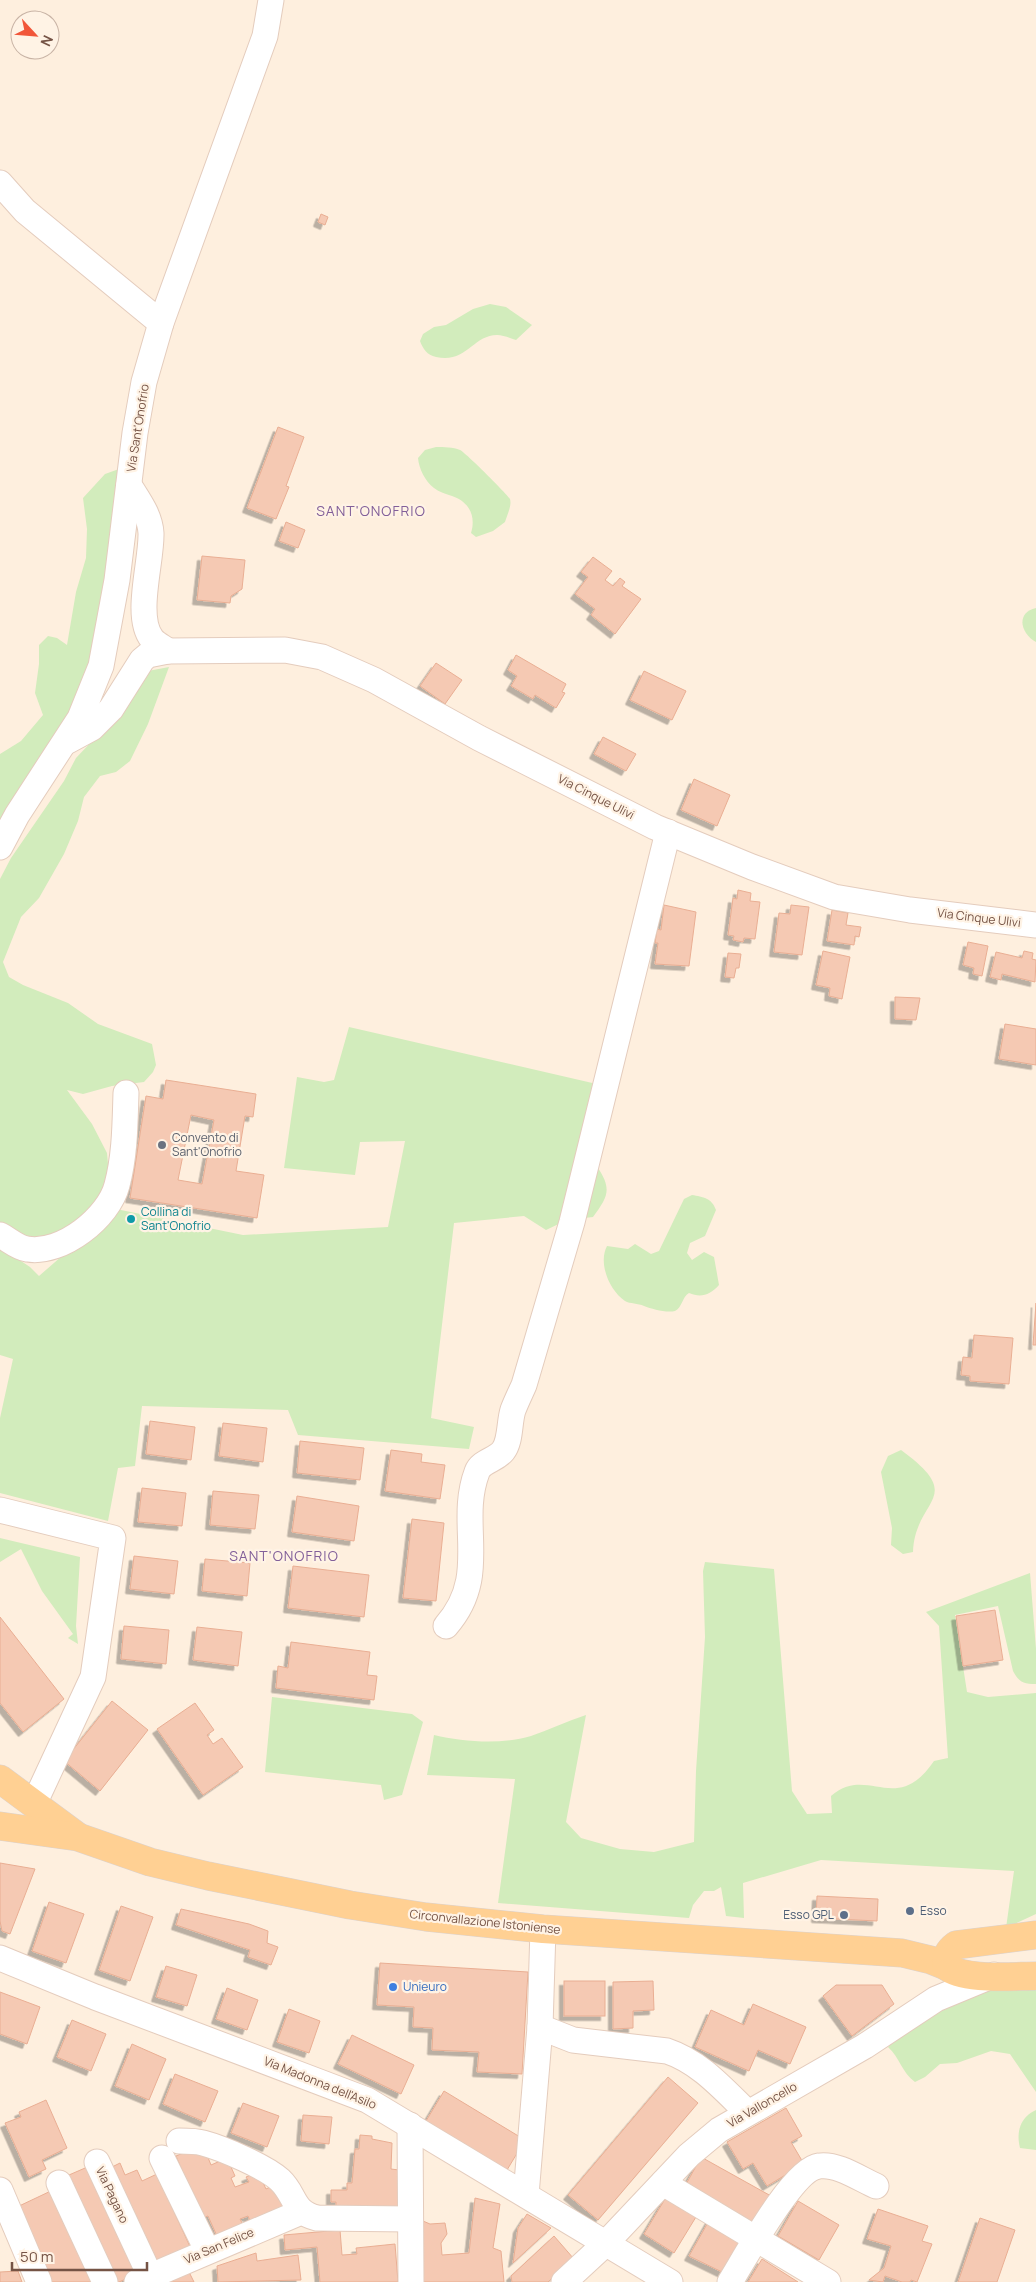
<svg xmlns="http://www.w3.org/2000/svg" width="1036" height="2282" font-family="Manrope,sans-serif">
<style>
.green{fill:#d2ecbc}
.building{fill:#f5c9b3;stroke:#e9ae93;fill-rule:evenodd;filter:url(#shadow)}
.lines{fill:none;stroke-linecap:round;stroke-linejoin:round}
.minor-casing{stroke:#e4ccbd;stroke-width:27}
.major-casing{stroke:#dbd2cf;stroke-width:29}
.minor{stroke:#fff;stroke-width:25}
.major{stroke:#ffd093;stroke-width:28}
.worship-dot{fill:#6b7280;stroke:#fff3e5;stroke-width:2}
.culture-dot{fill:#0f9aa8;stroke:#fff3e5;stroke-width:2}
.service-dot{fill:#5c6f8a;stroke:#fff3e5;stroke-width:2}
.shop-dot{fill:#3f7fe0;stroke:#fff3e5;stroke-width:2}
.labels{text-anchor:middle;stroke-width:4.5;stroke-linejoin:round;paint-order:stroke}
.street-label{font-size:12px;fill:#755345;stroke:#fff3e5}
.worship-label{font-size:12px;fill:#5b616d;stroke:#fff3e5;text-anchor:start}
.culture-label{font-size:12px;fill:#0d838f;stroke:#fff3e5;text-anchor:start}
.service-label{font-size:12px;fill:#4e5e75;stroke:#fff3e5;text-anchor:start}
.shop-label{font-size:12px;fill:#366cbe;stroke:#fff3e5;text-anchor:start}
.neighbourhood-label{font-size:14px;letter-spacing:1px;fill:#825f99;stroke:#fff3e5}
</style>
<defs>
<filter id="shadow"><feDropShadow dx="-4.5" dy="4.5" stdDeviation="0" flood-color="#0004"/></filter>
</defs>
<rect width="100%" height="100%" fill="#feefde"/>
<g class="green">
<path d="M 490,304 L 506,307 L 532,325 L 516,340 C 510,338 503,335 497,335 C 473,335 466,364 436,357 C 427,355 423,349 420,341 L 423,334 L 434,327 L 446,325 L 473,309 Z"/>
<path d="M 436,447 C 444,447 453,447 460,450 C 465,452 508,495 510,499 C 512,506 507,515 505,522 L 493,531 L 476,537 L 471,533 C 476,517 470,502 452,496 C 446,494 439,492 434,488 C 425,481 419,469 418,458 L 425,450 Z"/>
<path d="M 119,469 L 94,672 L 0,833 L 0,754 L 21,741 L 43,715 L 35,693 L 39,664 L 39,645 L 48,636 L 57,638 L 67,645 L 76,592 L 86,558 L 87,529 L 83,498 L 105,474 Z"/>
<path d="M 1036,608 L 1036,642 C 1021,634 1015,613 1036,608 Z"/>
<path d="M 169,667 L 148,724 L 130,761 L 116,772 L 100,776 L 84,797 L 78,821 L 64,854 L 39,898 L 21,917 L 3,962 L 9,977 L 23,985 L 68,1003 L 98,1024 L 152,1044 L 156,1065 L 153,1072 L 144,1082 L 112,1086 L 83,1094 L 67,1090 L 92,1124 L 107,1153 L 110,1186 L 57,1246 L 0,1230 L 0,879 L 11,858 L 64,781 L 76,758 L 97,736 L 148,671 Z"/>
<path d="M 349,1027 L 601,1085 L 581,1167 L 598,1168 C 612,1189 608,1197 593,1217 L 567,1220 L 546,1230 L 524,1216 L 454,1223 L 431,1418 L 474,1427 L 469,1449 L 298,1435 L 288,1410 L 142,1406 L 135,1466 L 118,1468 L 108,1521 L 0,1493 L 0,1418 L 13,1359 L 0,1355 L 0,1247 L 30,1267 L 39,1276 L 116,1209 L 243,1235 L 388,1227 L 405,1141 L 360,1142 L 355,1175 L 284,1168 L 297,1077 L 324,1082 L 334,1080 Z"/>
<path d="M 692,1195 C 703,1197 712,1198 716,1210 L 705,1236 L 690,1243 L 687,1253 L 692,1260 L 704,1252 L 714,1257 L 719,1285 C 710,1295 701,1298 689,1293 C 682,1297 682,1308 675,1311 C 666,1313 652,1309 644,1306 C 638,1303 630,1304 625,1301 C 609,1290 598,1263 607,1246 L 628,1249 L 635,1244 L 651,1254 L 659,1251 L 684,1199 Z"/>
<path d="M 901,1450 C 968,1499 915,1497 913,1552 L 903,1554 L 891,1545 L 892,1528 L 881,1472 L 888,1456 Z"/>
<path d="M 0,1538 L 80,1557 L 76,1626 L 78,1644 L 68,1638 L 73,1634 L 42,1591 L 21,1549 L 0,1562 Z"/>
<path d="M 705,1562 L 774,1569 L 792,1791 L 807,1814 L 832,1813 L 831,1796 C 868,1764 896,1817 934,1761 L 948,1758 L 939,1626 L 926,1612 L 1030,1573 L 1036,1649 L 1036,1684 C 1023,1684 1019,1682 1013,1671 L 998,1606 L 955,1615 L 967,1692 L 988,1697 L 1036,1693 L 1036,1914 L 1006,1928 L 1014,1871 L 821,1860 L 743,1883 L 744,1918 L 726,1916 L 721,1887 L 714,1891 L 704,1891 L 693,1905 L 689,1918 L 498,1903 L 515,1779 L 427,1775 L 434,1735 C 464,1742 501,1745 531,1736 C 549,1730 567,1721 586,1715 L 566,1822 L 581,1838 L 620,1849 L 654,1852 L 694,1842 L 696,1771 L 705,1637 L 703,1571 Z"/>
<path d="M 272,1697 L 412,1714 L 423,1722 L 402,1795 L 384,1800 L 381,1785 L 265,1772 Z"/>
<path d="M 1003,1987 L 1036,1987 L 1036,2092 L 1010,2054 L 991,2051 L 957,2063 L 940,2064 L 925,2077 L 915,2082 C 902,2073 900,2058 888,2047 C 919,2016 960,1996 1003,1987 Z"/>
<path d="M 1036,2110 L 1036,2150 L 1020,2148 C 1016,2132 1020,2117 1036,2110 Z"/>
</g>
<g class="building">
<path d="M 321,214 L 328,217 L 325,225 L 318,222 Z"/>
<path d="M 278,427 L 304,437 L 286,486 L 289,487 L 276,519 L 247,508 Z"/>
<path d="M 286,522 L 305,530 L 298,548 L 279,541 Z"/>
<path d="M 202,556 L 245,560 L 242,589 L 231,596 L 230,603 L 197,600 Z"/>
<path d="M 593,557 L 612,571 L 605,580 L 613,586 L 620,578 L 625,582 L 622,586 L 641,599 L 615,634 L 591,615 L 595,609 L 575,594 L 588,577 L 581,572 Z"/>
<path d="M 516,655 L 566,684 L 562,692 L 565,693 L 556,708 L 535,695 L 533,699 L 511,686 L 517,676 L 508,670 Z"/>
<path d="M 436,663 L 462,680 L 445,704 L 420,686 Z"/>
<path d="M 644,671 L 686,691 L 672,720 L 630,700 Z"/>
<path d="M 603,737 L 636,754 L 626,771 L 594,754 Z"/>
<path d="M 694,779 L 730,795 L 717,826 L 681,810 Z"/>
<path d="M 738,890 L 751,893 L 750,901 L 760,902 L 755,939 L 744,938 L 743,942 L 733,940 L 734,936 L 728,935 L 733,898 L 737,899 Z"/>
<path d="M 664,905 L 696,912 L 689,966 L 655,964 L 658,943 L 655,943 L 657,929 L 661,930 Z"/>
<path d="M 791,905 L 809,907 L 802,955 L 774,952 L 779,913 L 790,914 Z"/>
<path d="M 832,910 L 848,913 L 846,925 L 861,927 L 859,937 L 855,936 L 854,945 L 827,941 Z"/>
<path d="M 968,942 L 988,946 L 982,976 L 973,974 L 974,968 L 963,965 Z"/>
<path d="M 823,951 L 850,957 L 842,999 L 829,996 L 830,988 L 816,985 Z"/>
<path d="M 1024,951 L 1033,953 L 1032,959 L 1036,960 L 1035,982 L 1002,974 L 1001,980 L 990,977 L 996,952 L 1022,958 Z"/>
<path d="M 728,953 L 741,954 L 739,968 L 736,968 L 734,978 L 725,977 Z"/>
<path d="M 895,997 L 920,998 L 916,1020 L 895,1019 Z"/>
<path d="M 1005,1024 L 1036,1029 L 1036,1065 L 999,1059 Z"/>
<path d="M 166,1080 L 256,1094 L 253,1117 L 245,1116 L 236,1171 L 264,1175 L 257,1218 L 130,1198 L 146,1096 L 163,1099 ZM 191,1115 L 214,1120 L 202,1184 L 178,1180 Z"/>
<path d="M 1036,1303 L 1036,1345 L 1033,1345 Z"/>
<path d="M 974,1335 L 1013,1338 L 1009,1384 L 970,1381 L 970,1376 L 961,1375 L 963,1357 L 972,1358 Z"/>
<path d="M 150,1421 L 195,1427 L 191,1460 L 146,1454 Z"/>
<path d="M 223,1423 L 267,1428 L 263,1462 L 219,1456 Z"/>
<path d="M 300,1441 L 364,1448 L 360,1480 L 297,1473 Z"/>
<path d="M 391,1450 L 422,1454 L 421,1462 L 445,1465 L 440,1499 L 385,1491 Z"/>
<path d="M 142,1488 L 186,1493 L 182,1526 L 138,1522 Z"/>
<path d="M 213,1491 L 259,1495 L 255,1529 L 210,1525 Z"/>
<path d="M 297,1496 L 359,1506 L 354,1541 L 292,1532 Z"/>
<path d="M 412,1519 L 444,1523 L 436,1601 L 403,1598 Z"/>
<path d="M 134,1556 L 178,1561 L 174,1594 L 130,1589 Z"/>
<path d="M 205,1559 L 250,1563 L 247,1596 L 202,1591 Z"/>
<path d="M 293,1566 L 369,1575 L 364,1617 L 288,1608 Z"/>
<path d="M 995,1610 L 1003,1660 L 963,1666 L 956,1616 Z"/>
<path d="M 0,1617 L 64,1699 L 23,1732 L 0,1703 Z"/>
<path d="M 124,1626 L 169,1630 L 166,1664 L 121,1659 Z"/>
<path d="M 197,1627 L 242,1632 L 238,1666 L 193,1660 Z"/>
<path d="M 291,1642 L 370,1652 L 367,1675 L 377,1676 L 374,1700 L 276,1688 L 278,1666 L 288,1668 Z"/>
<path d="M 112,1701 L 148,1730 L 100,1791 L 64,1761 Z"/>
<path d="M 195,1703 L 214,1730 L 207,1735 L 213,1744 L 222,1738 L 243,1767 L 203,1795 L 157,1729 Z"/>
<path d="M 0,1863 L 35,1869 L 10,1934 L 2,1931 L 0,1921 Z"/>
<path d="M 817,1896 L 878,1899 L 877,1921 L 816,1918 Z"/>
<path d="M 49,1902 L 84,1914 L 66,1963 L 32,1951 Z"/>
<path d="M 121,1906 L 153,1917 L 130,1981 L 99,1970 Z"/>
<path d="M 181,1909 L 249,1924 L 268,1931 L 267,1943 L 278,1947 L 271,1965 L 248,1957 L 250,1950 L 176,1925 Z"/>
<path d="M 380,1963 L 528,1972 L 522,2074 L 477,2072 L 479,2052 L 432,2050 L 433,2028 L 413,2027 L 414,2007 L 377,2005 Z"/>
<path d="M 166,1966 L 197,1975 L 187,2006 L 156,1997 Z"/>
<rect x="564" y="1981" width="41" height="35"/>
<path d="M 653,1981 L 654,2010 L 633,2011 L 633,2028 L 613,2029 L 613,1982 Z"/>
<path d="M 836,1985 L 882,1985 L 894,2004 L 852,2036 L 823,1996 Z"/>
<path d="M 227,1988 L 258,2000 L 247,2030 L 216,2019 Z"/>
<path d="M 0,1992 L 40,2007 L 27,2044 L 0,2034 Z"/>
<path d="M 753,2004 L 806,2027 L 790,2064 L 758,2050 L 749,2071 L 695,2047 L 711,2010 L 744,2025 Z"/>
<path d="M 289,2009 L 320,2021 L 309,2053 L 277,2042 Z"/>
<path d="M 72,2020 L 106,2034 L 91,2071 L 57,2057 Z"/>
<path d="M 352,2035 L 414,2065 L 401,2094 L 338,2064 Z"/>
<path d="M 132,2044 L 166,2059 L 149,2100 L 115,2086 Z"/>
<path d="M 175,2074 L 218,2091 L 205,2122 L 163,2104 Z"/>
<path d="M 668,2077 L 698,2103 L 598,2220 L 568,2195 Z"/>
<path d="M 444,2091 L 525,2140 L 507,2170 L 426,2121 Z"/>
<path d="M 46,2100 L 67,2148 L 42,2160 L 46,2169 L 29,2177 L 5,2123 L 21,2117 L 19,2112 Z"/>
<path d="M 243,2103 L 279,2116 L 267,2147 L 231,2133 Z"/>
<path d="M 786,2108 L 802,2136 L 791,2142 L 804,2164 L 767,2186 L 753,2163 L 743,2169 L 727,2142 Z"/>
<path d="M 303,2115 L 332,2117 L 329,2144 L 301,2141 Z"/>
<path d="M 360,2135 L 372,2136 L 372,2139 L 392,2143 L 391,2169 L 399,2170 L 401,2213 L 336,2214 L 336,2202 L 331,2202 L 331,2190 L 347,2190 L 347,2183 L 352,2183 L 355,2149 L 359,2149 Z"/>
<path d="M 193,2149 L 205,2150 L 211,2165 L 227,2158 L 235,2176 L 231,2178 L 235,2187 L 249,2182 L 246,2177 L 258,2172 L 266,2189 L 276,2184 L 286,2206 L 250,2221 L 248,2216 L 240,2219 L 243,2225 L 217,2236 L 208,2216 L 202,2218 L 176,2156 Z"/>
<path d="M 701,2157 L 771,2196 L 754,2227 L 684,2188 Z"/>
<path d="M 120,2163 L 125,2175 L 137,2170 L 142,2181 L 157,2174 L 192,2251 L 151,2269 L 106,2170 Z"/>
<path d="M 92,2165 L 141,2272 L 119,2282 L 110,2282 L 62,2178 Z"/>
<path d="M 55,2189 L 97,2282 L 51,2282 L 17,2207 Z"/>
<path d="M 668,2194 L 699,2212 L 674,2253 L 644,2234 Z"/>
<path d="M 475,2198 L 500,2204 L 493,2248 L 501,2251 L 504,2282 L 422,2282 L 416,2218 L 430,2224 L 445,2223 L 447,2234 L 441,2243 L 442,2255 L 469,2253 Z"/>
<path d="M 798,2201 L 839,2225 L 819,2260 L 778,2236 Z"/>
<path d="M 878,2209 L 928,2226 L 922,2241 L 932,2244 L 917,2282 L 911,2280 L 910,2282 L 902,2282 L 885,2276 L 883,2282 L 869,2280 L 884,2268 L 891,2246 L 867,2239 Z"/>
<path d="M 527,2214 L 551,2228 L 513,2263 L 518,2228 Z"/>
<path d="M 711,2217 L 745,2239 L 724,2273 L 689,2256 Z"/>
<path d="M 980,2218 L 1015,2230 L 997,2282 L 958,2282 Z"/>
<path d="M 340,2230 L 342,2255 L 357,2254 L 356,2248 L 395,2244 L 398,2282 L 320,2282 L 317,2247 L 285,2250 L 284,2235 Z"/>
<path d="M 554,2236 L 574,2259 L 548,2282 L 512,2282 L 511,2276 Z"/>
<path d="M 256,2253 L 257,2261 L 298,2255 L 301,2280 L 218,2282 L 217,2266 Z"/>
<path d="M 762,2259 L 798,2282 L 748,2282 Z"/>
<path d="M 187,2268 L 194,2282 L 160,2282 Z"/>
<path d="M 18,2271 L 22,2282 L 0,2282 L 0,2272 Z"/>
</g>
<g class="lines">
<defs>
<g id="minor">
<path d="M 0,183 L 25,211 L 161,323"/>
<path d="M 168,651 L 285,650 L 322,657 L 374,680 L 479,738 L 655,827 L 752,867 L 834,897 L 910,910 L 1036,925"/>
<path d="M 68,741 L 92,728 L 111,709 L 142,660 L 148,655 L 168,651 C 163,647 156,644 152,639 C 134,617 152,561 151,533 C 150,515 138,500 129,485"/>
<path d="M 0,847 L 17,815 L 80,718 L 101,666 L 117,580 L 135,433 L 144,382 L 161,323 L 265,36 L 271,0"/>
<path d="M 0,1235 C 8,1239 18,1248 27,1249 C 62,1255 109,1217 117,1185 C 125,1155 125,1124 126,1093"/>
<path d="M 0,1510 L 113,1538 L 93,1677 L 34,1804"/>
<path d="M 446,1626 C 491,1575 457,1525 477,1472 C 481,1461 496,1460 503,1451 C 511,1441 509,1422 513,1410 C 516,1402 520,1394 524,1385 L 572,1222 L 668,832"/>
<path d="M 0,1958 L 95,1997 L 367,2100 L 670,2282"/>
<path d="M 540,2027 L 573,2040 L 667,2051 C 700,2062 723,2089 747,2112"/>
<path d="M 410,2125 L 411,2282"/>
<path d="M 179,2141 C 187,2141 196,2141 203,2143 C 222,2148 266,2167 280,2180 C 296,2195 292,2212 317,2218 L 410,2219"/>
<path d="M 162,2158 L 207,2250"/>
<path d="M 97,2162 L 153,2282"/>
<path d="M 59,2183 L 105,2282"/>
<path d="M 663,2183 L 828,2282"/>
<path d="M 0,2190 L 39,2282"/>
<path d="M 526,2195 L 540,2027 L 543,1929"/>
<path d="M 137,2282 L 301,2212"/>
<path d="M 564,2282 L 605,2244 L 689,2155 L 719,2130 L 865,2046 L 936,1999 L 994,1975"/>
<path d="M 730,2282 C 745,2258 793,2169 819,2166 C 837,2163 860,2179 876,2186"/>
</g>
<g id="major">
<path d="M 0,1779 L 77,1836"/>
<path d="M 0,1826 L 78,1837 L 150,1862 L 208,1876 L 350,1905 L 426,1917 L 543,1929 L 902,1953 L 931,1960 L 946,1966"/>
<path d="M 1036,1935 L 956,1945 C 948,1951 946,1956 946,1966 C 963,1981 1013,1976 1036,1976"/>
</g>
</defs>
<use href="#minor" class="minor-casing"/>
<use href="#major" class="major-casing"/>
<use href="#minor" class="minor"/>
<use href="#major" class="major"/>
</g>
<circle class="worship-dot" cx="162" cy="1145" r="5"/>
<circle class="culture-dot" cx="131" cy="1219" r="5"/>
<g class="service-dot">
<circle cx="910" cy="1911" r="5"/>
<circle cx="844" cy="1915" r="5"/>
</g>
<circle class="shop-dot" cx="393" cy="1987" r="5"/>
<g class="labels">
<g class="street-label">
<text transform="translate(138 428) rotate(-81)" y="4">Via Sant'Onofrio</text>
<text transform="translate(596 797) rotate(27)" y="4">Via Cinque Ulivi</text>
<text transform="translate(979 918) rotate(7)" y="4">Via Cinque Ulivi</text>
<text transform="translate(485 1922) rotate(6)" y="4">Circonvallazione Istoniense</text>
<text transform="translate(320 2083) rotate(22)" y="4">Via Madonna dell'Asilo</text>
<text transform="translate(762 2105) rotate(-30)" y="4">Via Valloncello</text>
<text transform="translate(112 2195) rotate(65)" y="4">Via Pagano</text>
<text transform="translate(219 2246) rotate(-23)" y="4">Via San Felice</text>
</g>
<g class="worship-label">
<text x="172" y="1142">Convento di<tspan x="172" dy="14">Sant'Onofrio</tspan></text>
</g>
<g class="culture-label">
<text x="141" y="1216">Collina di<tspan x="141" dy="14">Sant'Onofrio</tspan></text>
</g>
<g class="service-label">
<text x="920" y="1915">Esso</text>
<text x="834" y="1919" text-anchor="end">Esso GPL</text>
</g>
<g class="shop-label">
<text x="403" y="1991">Unieuro</text>
</g>
<g class="neighbourhood-label">
<text x="371" y="516">SANT'ONOFRIO</text>
<text x="284" y="1561">SANT'ONOFRIO</text>
</g>
</g>
<g transform="translate(35 35) rotate(116)"><circle r="24" fill="#fff3e5" stroke="#c8b3a5"/>
<path d="M0-4L9 19L0 12L-9 19Z" fill="#f15639"/>
<text y="-8" font-size="14" font-weight="bold" text-anchor="middle" fill="#755345">N</text>
</g>
<path d="M12 2262v8h135v-8" fill="none" stroke="#755345" stroke-width="2.5"/>
<text x="20" y="2262" font-size="15" fill="#755345" stroke="#fff3e5" stroke-width="4" paint-order="stroke">50 m</text>
</svg>
